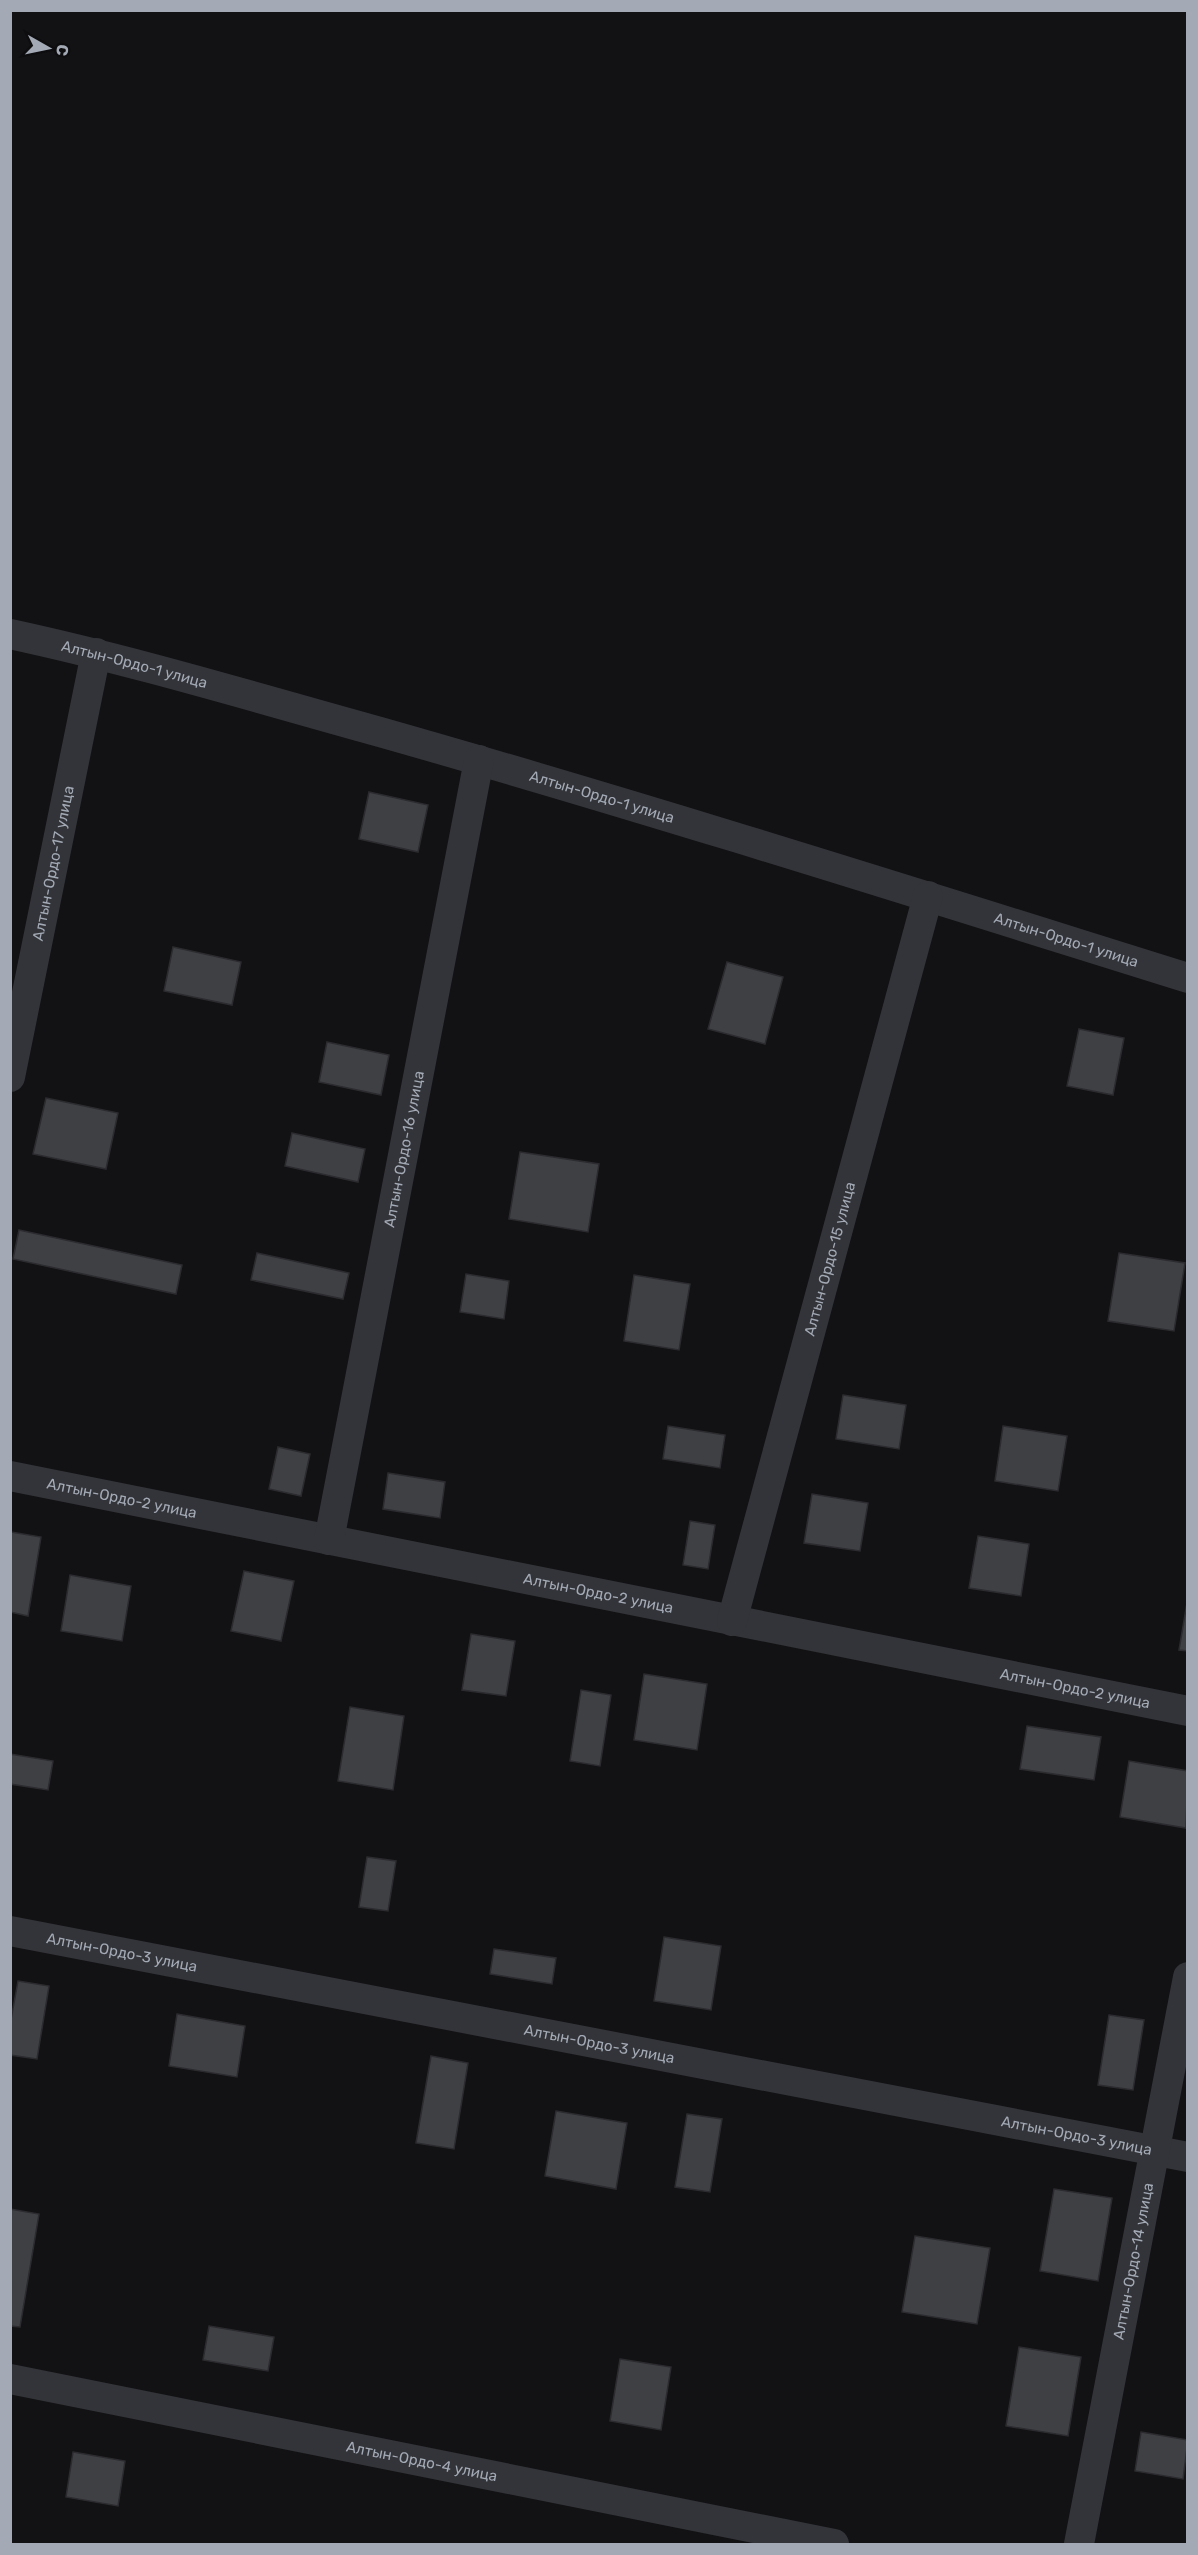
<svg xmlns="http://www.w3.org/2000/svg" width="1198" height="2555" font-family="Rubik,sans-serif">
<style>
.building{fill:#3e4044;stroke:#2c2c30;stroke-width:1.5}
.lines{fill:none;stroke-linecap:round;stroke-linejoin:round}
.street{stroke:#333439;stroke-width:30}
.labels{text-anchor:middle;stroke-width:6;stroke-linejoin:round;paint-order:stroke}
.street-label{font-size:15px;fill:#a3aab5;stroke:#0d0d0f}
</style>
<rect width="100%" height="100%" fill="#121214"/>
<g class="building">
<path d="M 369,792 L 428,805 L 418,852 L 359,839 Z"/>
<path d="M 173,947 L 241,962 L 232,1005 L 164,991 Z"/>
<path d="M 727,962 L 783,977 L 765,1044 L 708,1029 Z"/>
<path d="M 1079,1029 L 1124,1038 L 1113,1095 L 1067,1086 Z"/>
<path d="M 327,1042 L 389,1055 L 381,1095 L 319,1082 Z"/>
<path d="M 46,1098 L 118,1113 L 106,1169 L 33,1154 Z"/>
<path d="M 292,1133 L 365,1149 L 358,1182 L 285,1166 Z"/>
<path d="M 520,1152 L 599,1164 L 588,1232 L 509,1219 Z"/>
<path d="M 19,1230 L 182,1265 L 176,1294 L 13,1259 Z"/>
<path d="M 257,1253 L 349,1273 L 343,1299 L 251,1280 Z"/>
<path d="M 1119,1253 L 1185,1263 L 1174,1331 L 1108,1321 Z"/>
<path d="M 466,1274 L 509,1281 L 504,1319 L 460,1312 Z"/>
<path d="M 634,1275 L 690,1284 L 679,1350 L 624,1341 Z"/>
<path d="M 843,1395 L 906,1405 L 899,1449 L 836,1439 Z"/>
<path d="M 668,1426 L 725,1435 L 720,1468 L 663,1459 Z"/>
<path d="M 1003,1426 L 1067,1436 L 1058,1491 L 995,1481 Z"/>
<path d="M 278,1447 L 310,1454 L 301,1496 L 269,1489 Z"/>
<path d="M 388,1473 L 445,1482 L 440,1518 L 383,1509 Z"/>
<path d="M 812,1494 L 868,1503 L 860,1551 L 804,1543 Z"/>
<path d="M 690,1521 L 715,1525 L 708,1569 L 683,1565 Z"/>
<path d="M 11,1532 L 41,1537 L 28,1616 L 10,1612 Z"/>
<path d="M 978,1536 L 1029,1544 L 1021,1596 L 969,1588 Z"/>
<path d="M 244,1571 L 294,1581 L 281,1641 L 231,1631 Z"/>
<path d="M 70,1575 L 131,1586 L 122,1641 L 61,1631 Z"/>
<path d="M 1188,1597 L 1188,1651 L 1179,1650 Z"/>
<path d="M 471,1634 L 515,1641 L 506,1696 L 462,1690 Z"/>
<path d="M 644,1674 L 707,1684 L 697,1750 L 634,1740 Z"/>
<path d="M 581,1690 L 611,1695 L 600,1766 L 570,1761 Z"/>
<path d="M 350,1707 L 404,1716 L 393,1790 L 338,1781 Z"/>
<path d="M 1027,1726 L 1101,1737 L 1094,1780 L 1020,1769 Z"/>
<path d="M 10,1754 L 53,1761 L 48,1790 L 10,1784 Z"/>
<path d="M 1129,1761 L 1188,1771 L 1186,1828 L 1120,1817 Z"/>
<path d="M 367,1857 L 396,1861 L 388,1911 L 359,1907 Z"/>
<path d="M 664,1937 L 721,1946 L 711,2010 L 654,2001 Z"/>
<path d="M 494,1949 L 556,1958 L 552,1984 L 490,1974 Z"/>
<path d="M 18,1981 L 49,1986 L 37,2059 L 10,2055 L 10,2025 Z"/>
<path d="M 177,2014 L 245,2026 L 237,2077 L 169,2066 Z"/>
<path d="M 1109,2015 L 1144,2020 L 1133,2090 L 1098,2085 Z"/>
<path d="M 431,2056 L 468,2063 L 454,2149 L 416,2143 Z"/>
<path d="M 556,2111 L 627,2123 L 616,2189 L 545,2176 Z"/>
<path d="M 687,2114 L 722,2119 L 710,2192 L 675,2187 Z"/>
<path d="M 1054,2189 L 1112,2198 L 1098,2281 L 1040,2271 Z"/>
<path d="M 10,2209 L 39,2214 L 20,2327 L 10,2326 Z"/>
<path d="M 915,2236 L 990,2248 L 977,2324 L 902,2312 Z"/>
<path d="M 209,2326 L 274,2337 L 268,2371 L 203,2360 Z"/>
<path d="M 1019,2347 L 1081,2357 L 1068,2436 L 1006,2426 Z"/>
<path d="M 620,2359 L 671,2367 L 661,2430 L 610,2421 Z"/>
<path d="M 1141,2432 L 1188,2440 L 1183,2479 L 1135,2471 Z"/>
<path d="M 73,2452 L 125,2461 L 118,2506 L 66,2497 Z"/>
</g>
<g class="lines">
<g class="street">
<path id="s1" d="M 10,634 C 135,661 257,698 380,732 C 651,809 919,894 1188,978"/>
<path id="s2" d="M 10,1077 L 96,653"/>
<path id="s3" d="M 10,1476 L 1188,1711"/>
<path id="s4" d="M 329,1540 L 479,760"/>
<path id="s5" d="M 732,1621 L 928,896"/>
<path id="s6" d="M 10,1931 L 1188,2157"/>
<path id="s7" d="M 10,2379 L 834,2544"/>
<path id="s8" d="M 1079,2544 L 1188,1977"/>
</g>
</g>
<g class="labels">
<g class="street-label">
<text dy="5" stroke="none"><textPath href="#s1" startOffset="128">Алтын-Ордо-1 улица</textPath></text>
<text dy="5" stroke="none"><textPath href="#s1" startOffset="614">Алтын-Ордо-1 улица</textPath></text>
<text dy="5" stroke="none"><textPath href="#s2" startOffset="218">Алтын-Ордо-17 улица</textPath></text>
<text dy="5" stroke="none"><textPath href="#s1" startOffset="1100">Алтын-Ордо-1 улица</textPath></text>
<text dy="5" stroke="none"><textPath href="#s4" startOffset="398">Алтын-Ордо-16 улица</textPath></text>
<text dy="5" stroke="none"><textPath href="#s5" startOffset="375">Алтын-Ордо-15 улица</textPath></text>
<text dy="5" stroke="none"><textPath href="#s3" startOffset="114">Алтын-Ордо-2 улица</textPath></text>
<text dy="5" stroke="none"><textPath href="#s3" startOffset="600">Алтын-Ордо-2 улица</textPath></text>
<text dy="5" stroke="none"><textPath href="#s3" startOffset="1086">Алтын-Ордо-2 улица</textPath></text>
<text dy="5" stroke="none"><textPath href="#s6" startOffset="114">Алтын-Ордо-3 улица</textPath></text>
<text dy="5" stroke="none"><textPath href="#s6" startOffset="600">Алтын-Ордо-3 улица</textPath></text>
<text dy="5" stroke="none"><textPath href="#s6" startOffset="1086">Алтын-Ордо-3 улица</textPath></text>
<text dy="5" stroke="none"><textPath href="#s8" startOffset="288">Алтын-Ордо-14 улица</textPath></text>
<text dy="5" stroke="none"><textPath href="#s7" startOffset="420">Алтын-Ордо-4 улица</textPath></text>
</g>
</g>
<rect width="1198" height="2555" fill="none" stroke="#a3aab5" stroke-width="24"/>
<g transform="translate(48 48) rotate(99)" stroke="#0d0d0f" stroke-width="4.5" paint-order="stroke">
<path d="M0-4.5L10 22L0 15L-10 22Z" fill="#a3aab5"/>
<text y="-9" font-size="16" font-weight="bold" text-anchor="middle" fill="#a3aab5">С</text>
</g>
</svg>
